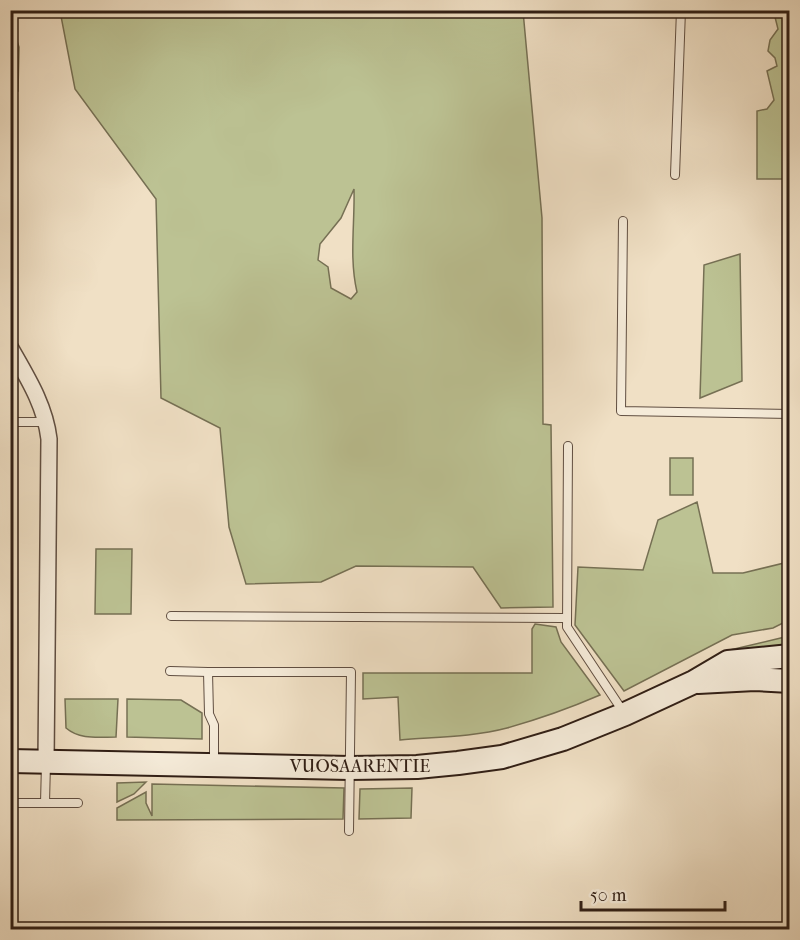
<svg xmlns="http://www.w3.org/2000/svg" width="800" height="940" font-family="'IM FELL French Canon',serif">
<style>
.green{fill:#bcc293;stroke:#767054;stroke-width:1.5;fill-rule:evenodd}
.lines{fill:none;stroke-linecap:round;stroke-linejoin:round}
.lane-casing{stroke:#604e41;stroke-width:10}
.street-casing{stroke:#604e41;stroke-width:18}
.secondary-casing{stroke:#301e15;stroke-width:26}
.lane{stroke:#f5ebd9;stroke-width:8}
.street{stroke:#f5ebd9;stroke-width:15}
.secondary{stroke:#f5ebd9;stroke-width:22}
.labels{text-anchor:middle;stroke-width:4.5;stroke-linejoin:round;paint-order:stroke}
.street-label{font-size:18px;fill:#301e15;stroke:#f5ebd9}
</style>
<rect width="100%" height="100%" fill="#f0e0c5"/>
<filter id="stains"><feTurbulence type="fractalNoise" baseFrequency=".00333" numOctaves="4"/><feColorMatrix values="0 0 0 0 .2 0 0 0 0 .09 0 0 0 0 .02 0 0 0 .5 -.17"/></filter>
<radialGradient id="worn" r=".72"><stop offset=".6" stop-color="#630" stop-opacity="0"/><stop offset="1" stop-color="#630" stop-opacity=".3"/></radialGradient>
<g class="green">
<path d="M 777,10 L 789,11 L 789,179 L 757,179 L 757,111 L 767,109 L 774,100 L 767,71 L 777,66 L 775,58 L 768,51 L 770,40 L 778,29 L 775,17 Z"/>
<path d="M 10,11 L 13,11 L 13,29 L 19,47 L 18,91 L 11,91 Z"/>
<path d="M 60,11 L 523,11 L 542,218 L 543,424 L 551,425 L 553,607 L 501,608 L 473,567 L 356,566 L 321,582 L 246,584 L 229,527 L 220,428 L 161,398 L 156,199 L 75,89 ZM 354,189 C 355,223 349,258 357,292 L 351,299 L 331,288 L 328,267 L 318,260 L 320,244 L 341,218 Z"/>
<path d="M 740,254 L 742,381 L 700,398 L 704,265 Z"/>
<rect x="670" y="458" width="23" height="37"/>
<path d="M 697,502 L 713,573 L 743,573 L 788,562 L 789,560 L 789,620 L 773,628 L 732,635 L 624,691 L 575,625 L 578,567 L 643,570 L 658,520 Z"/>
<path d="M 96,549 L 132,549 L 131,614 L 95,614 Z"/>
<path d="M 535,624 L 556,627 L 561,642 L 600,695 C 570,708 539,719 507,728 C 473,737 435,737 400,740 L 398,697 L 363,699 L 363,673 L 532,673 L 532,629 Z"/>
<path d="M 789,636 L 789,647 L 732,653 L 730,650 Z"/>
<path d="M 65,699 L 118,699 L 116,737 C 98,737 80,740 66,728 Z"/>
<path d="M 127,699 L 181,700 L 202,713 L 202,739 L 127,737 Z"/>
<path d="M 146,782 L 134,794 L 117,802 L 117,783 Z"/>
<path d="M 152,784 L 344,788 L 343,819 L 117,820 L 117,808 L 146,792 L 146,803 L 152,816 Z"/>
<path d="M 412,788 L 411,818 L 359,819 L 360,789 Z"/>
</g>
<g class="lines">
<defs>
<g id="lane">
<path d="M 675,175 L 681,10"/>
<path d="M 623,221 L 621,411 L 790,414"/>
<path d="M 10,422 L 45,422"/>
<path d="M 568,446 L 567,627 L 624,713"/>
<path d="M 171,616 L 565,618"/>
<path d="M 170,671 L 208,672"/>
<path d="M 214,763 L 214,725 L 209,714 L 208,672 L 351,672 L 349,831"/>
<path d="M 10,803 L 78,803"/>
<path d="M 45,803 L 46,763"/>
</g>
<path id="street" d="M 10,347 C 27,377 45,405 49,439 L 46,762"/>
<g id="secondary">
<path d="M 698,682 L 755,679 L 790,681"/>
<path d="M 10,761 L 350,768 L 417,767 L 458,763 L 502,757 L 563,739 L 625,714 L 694,682 L 728,662 L 790,656"/>
</g>
</defs>
<use href="#lane" class="lane-casing"/>
<use href="#street" class="street-casing"/>
<use href="#secondary" class="secondary-casing"/>
<use href="#lane" class="lane"/>
<use href="#street" class="street"/>
<use href="#secondary" class="secondary"/>
</g>
<g class="labels">
<g class="street-label">
<text x="360" y="772">VUOSAARENTIE</text>
</g>
</g>
<rect width="800" height="940" fill="none" stroke="#f0e0c5" stroke-width="36"/>
<rect x="12" y="12" width="776" height="916" fill="none" stroke="#301e15" stroke-width="3"/>
<rect x="18" y="18" width="764" height="904" fill="none" stroke="#301e15" stroke-width="1.5"/>
<path d="M581 901v9h144v-9" fill="none" stroke="#301e15" stroke-width="3"/>
<text x="590" y="901" font-size="18" fill="#301e15" stroke="#f5ebd9" stroke-width="4.5" paint-order="stroke">50 m</text>
<rect width="100%" height="100%" filter="url(#stains)"/>
<rect width="100%" height="100%" fill="url(#worn)"/>
</svg>
